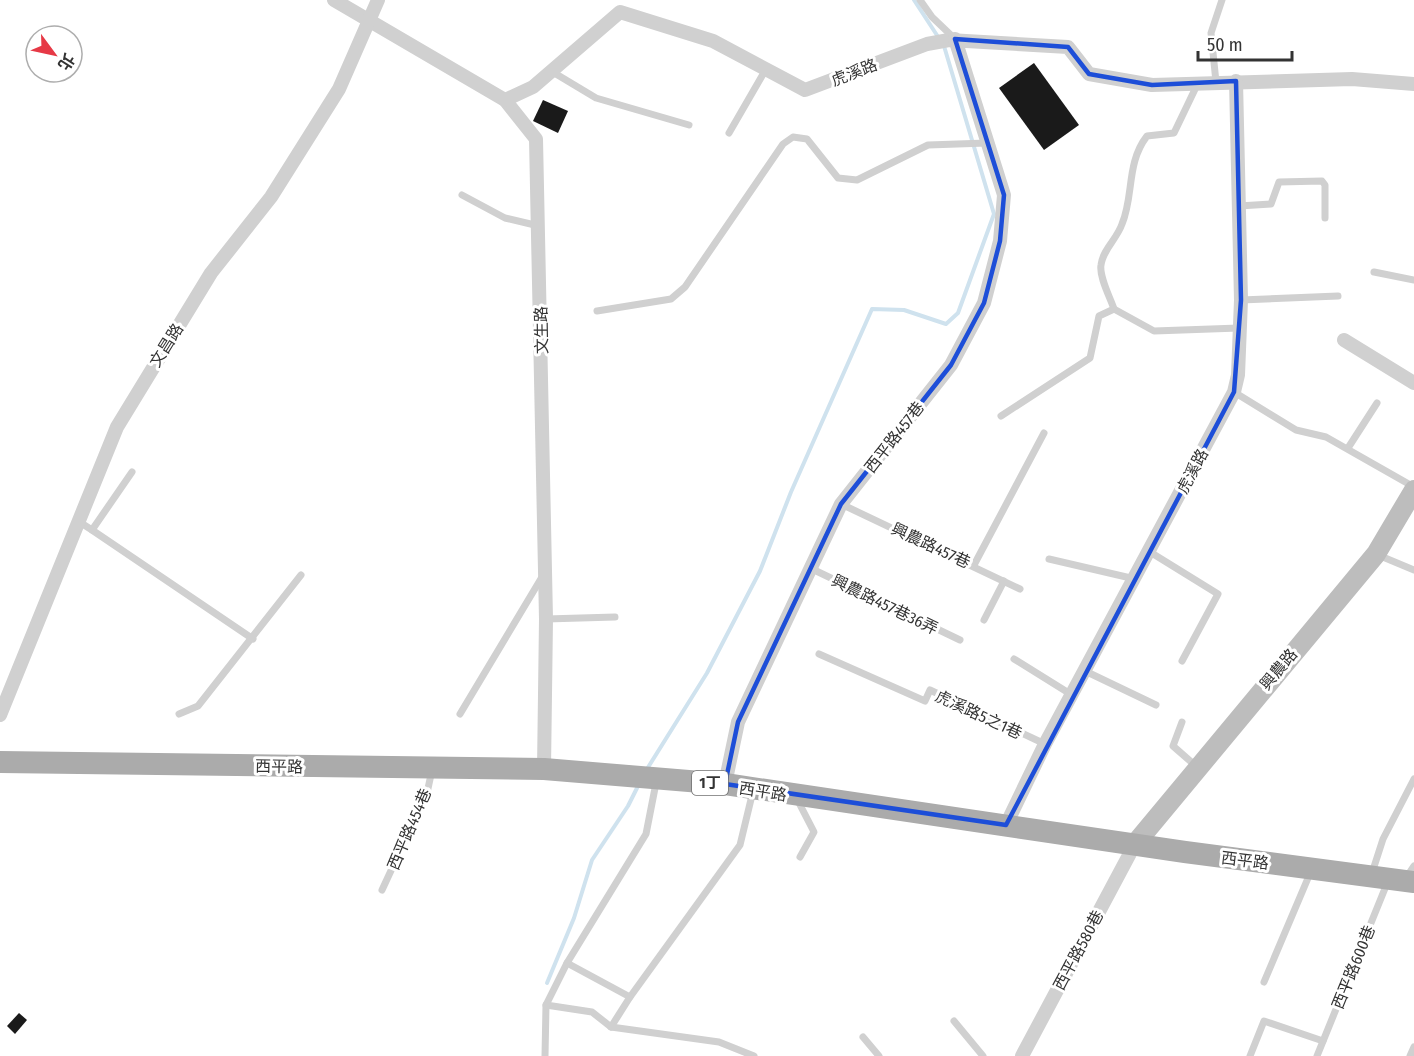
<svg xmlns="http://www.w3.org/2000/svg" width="1414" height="1056" font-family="'Fira Sans Condensed','Noto Sans TC',sans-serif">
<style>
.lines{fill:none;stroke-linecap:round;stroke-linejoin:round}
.stream{stroke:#cfe2ee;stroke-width:4}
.building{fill:#1a1a1a}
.lane{stroke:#d0d0d0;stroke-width:7}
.street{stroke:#d0d0d0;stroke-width:14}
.secondary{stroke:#bdbdbd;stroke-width:20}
.primary{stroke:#ababab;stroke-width:22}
.marked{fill:none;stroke:#1d4ed8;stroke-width:4.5;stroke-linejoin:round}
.labels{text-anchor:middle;stroke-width:6;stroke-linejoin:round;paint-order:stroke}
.shield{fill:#fff;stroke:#707070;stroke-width:1.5}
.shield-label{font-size:15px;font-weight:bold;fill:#333}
.street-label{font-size:16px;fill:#333;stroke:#fff}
</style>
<rect width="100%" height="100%" fill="#fff"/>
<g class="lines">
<g class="stream">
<path d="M 647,769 L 707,673 L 760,571 L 791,492 L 872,309 L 904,310 L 946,324 L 958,313 L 994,214 L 944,46 L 914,0"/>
<path d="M 547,983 L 574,918 L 592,860 L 628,806 L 639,784"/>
</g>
</g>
<g class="building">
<path d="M 1034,63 L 1079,125 L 1044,150 L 999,88 Z"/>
<path d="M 543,100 L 568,111 L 558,133 L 533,121 Z"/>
<path d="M 19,1013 L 27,1020 L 15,1034 L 7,1026 Z"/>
</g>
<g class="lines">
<g class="lane">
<path d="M 920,0 L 932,17 L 954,38"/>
<path d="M 551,71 L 596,98 L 689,125"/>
<path d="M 1216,82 L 1211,33 L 1222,0"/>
<path d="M 1198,83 L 1174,133 L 1147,136 C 1126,163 1134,196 1122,224 C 1117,239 1103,249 1101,265 C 1099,277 1110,297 1114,309 L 1154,331 L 1239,328"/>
<path d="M 729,133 L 766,69"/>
<path d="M 462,195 L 505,218 L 539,226"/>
<path d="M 1239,206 L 1271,204 L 1279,182 L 1322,181 L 1325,185 L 1325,218"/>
<path d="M 1374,272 L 1414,280"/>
<path d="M 1241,300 L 1338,296"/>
<path d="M 597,311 L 671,299 L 685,287 L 783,144 L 793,137 L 807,139 L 838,178 L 857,180 L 928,145 L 987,143"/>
<path d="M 1234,392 L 1296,430 L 1326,437 L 1414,487"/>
<path d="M 1001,416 L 1090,358 L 1099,316 L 1114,309"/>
<path d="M 1348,448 L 1377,403"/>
<path d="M 841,504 L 1020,589"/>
<path d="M 78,521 L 92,530 L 132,472"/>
<path d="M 92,530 L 253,639"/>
<path d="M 1150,552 L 1218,594 L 1182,661"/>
<path d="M 1378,555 L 1414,570"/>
<path d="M 1049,559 L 1135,579"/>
<path d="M 974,565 L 1044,433"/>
<path d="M 810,568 L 960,640"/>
<path d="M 546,619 L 615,617"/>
<path d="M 984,620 L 1004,581"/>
<path d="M 819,654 L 925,701 L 930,690 L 1045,744"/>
<path d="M 1014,659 L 1072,695"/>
<path d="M 1085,671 L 1156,705"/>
<path d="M 179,714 L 198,706 L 301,575"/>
<path d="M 460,714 L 542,577"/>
<path d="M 1182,722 L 1173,746 L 1197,767"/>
<path d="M 656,783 L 646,834 L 567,963 L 630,997 L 740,845 L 753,791"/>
<path d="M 797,799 L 814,832 L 800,857"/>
<path d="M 1372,873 L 1383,839 L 1414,779"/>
<path d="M 1406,878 L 1414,866"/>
<path d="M 382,890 L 427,793 L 432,770"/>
<path d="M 1264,982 L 1311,871"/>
<path d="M 546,1005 L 592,1012 L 611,1027 L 630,997"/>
<path d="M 954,1021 L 983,1056"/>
<path d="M 611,1027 L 719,1042 L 754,1056"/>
<path d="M 863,1037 L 879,1056"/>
<path d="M 545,1056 L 546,1005 L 567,963"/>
<path d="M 1250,1056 L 1264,1021 L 1323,1041"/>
<path d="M 1317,1056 L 1388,881"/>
<path d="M 1410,1056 L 1414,1047"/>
</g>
<g class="street">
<path d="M 334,0 L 505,100 L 536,139 L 546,619 L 544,769"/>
<path d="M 505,100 L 533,87 L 620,12 L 713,41 L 805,90 L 927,44 L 949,40 L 1068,47 L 1089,74 L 1152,85 L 1352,79 L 1414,84"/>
<path d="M 1344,340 L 1414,383"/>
<path d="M 0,715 L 117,427 L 211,273 L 271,197 L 339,89 L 378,0"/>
<path d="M 725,784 L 738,722 L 841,504 L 951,365 L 984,303 L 1000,241 L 1004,195 L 955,39"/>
<path d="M 1006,825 L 1045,744 L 1234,392 L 1238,375 L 1241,300 L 1236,81"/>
<path d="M 1022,1056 L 1135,844"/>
</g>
<path class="secondary" d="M 1135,844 L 1376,554 L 1414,490"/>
<path class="primary" d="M 0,762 L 544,769 L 725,784 L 1185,852 L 1414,882"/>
</g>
<path class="marked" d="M 955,39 L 1068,47 L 1089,74 L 1152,85 L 1236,81 L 1241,300 L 1234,392 L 1006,825 L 725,784 L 738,722 L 841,504 L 951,365 L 984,303 L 1000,241 L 1004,195 Z"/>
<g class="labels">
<rect class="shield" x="692" y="771" width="36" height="24" rx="4.5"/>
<g class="shield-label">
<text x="710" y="788">1丁</text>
</g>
<g class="street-label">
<text transform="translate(854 72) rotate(-21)" y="6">虎溪路</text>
<text transform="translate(541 330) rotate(-91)" y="6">文生路</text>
<text transform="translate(166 345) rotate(-58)" y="6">文昌路</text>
<text transform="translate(894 437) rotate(-52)" y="6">西平路457巷</text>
<text transform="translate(1192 471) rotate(-62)" y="6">虎溪路</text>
<text transform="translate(931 545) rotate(25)" y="6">興農路457巷</text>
<text transform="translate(885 604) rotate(26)" y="6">興農路457巷36弄</text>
<text transform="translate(1278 669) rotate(-50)" y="6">興農路</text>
<text transform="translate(979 714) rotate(25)" y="6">虎溪路5之1巷</text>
<text transform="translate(279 766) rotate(1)" y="6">西平路</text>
<text transform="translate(763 791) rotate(9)" y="6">西平路</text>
<text transform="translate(409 829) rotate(-67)" y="6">西平路454巷</text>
<text transform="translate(1245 860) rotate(7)" y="6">西平路</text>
<text transform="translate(1078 950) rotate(-62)" y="6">西平路580巷</text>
<text transform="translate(1353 967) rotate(-68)" y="6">西平路600巷</text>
</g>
</g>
<g transform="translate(54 54) rotate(123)"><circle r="28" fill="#ffffff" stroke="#adadad" stroke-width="1.5"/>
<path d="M0-4.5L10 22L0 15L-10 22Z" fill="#e63946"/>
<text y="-9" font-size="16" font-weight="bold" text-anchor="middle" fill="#333333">北</text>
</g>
<path d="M1198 51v9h94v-9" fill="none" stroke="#333333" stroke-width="3"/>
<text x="1207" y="51" font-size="18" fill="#333333" stroke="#ffffff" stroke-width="4.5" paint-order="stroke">50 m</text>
</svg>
